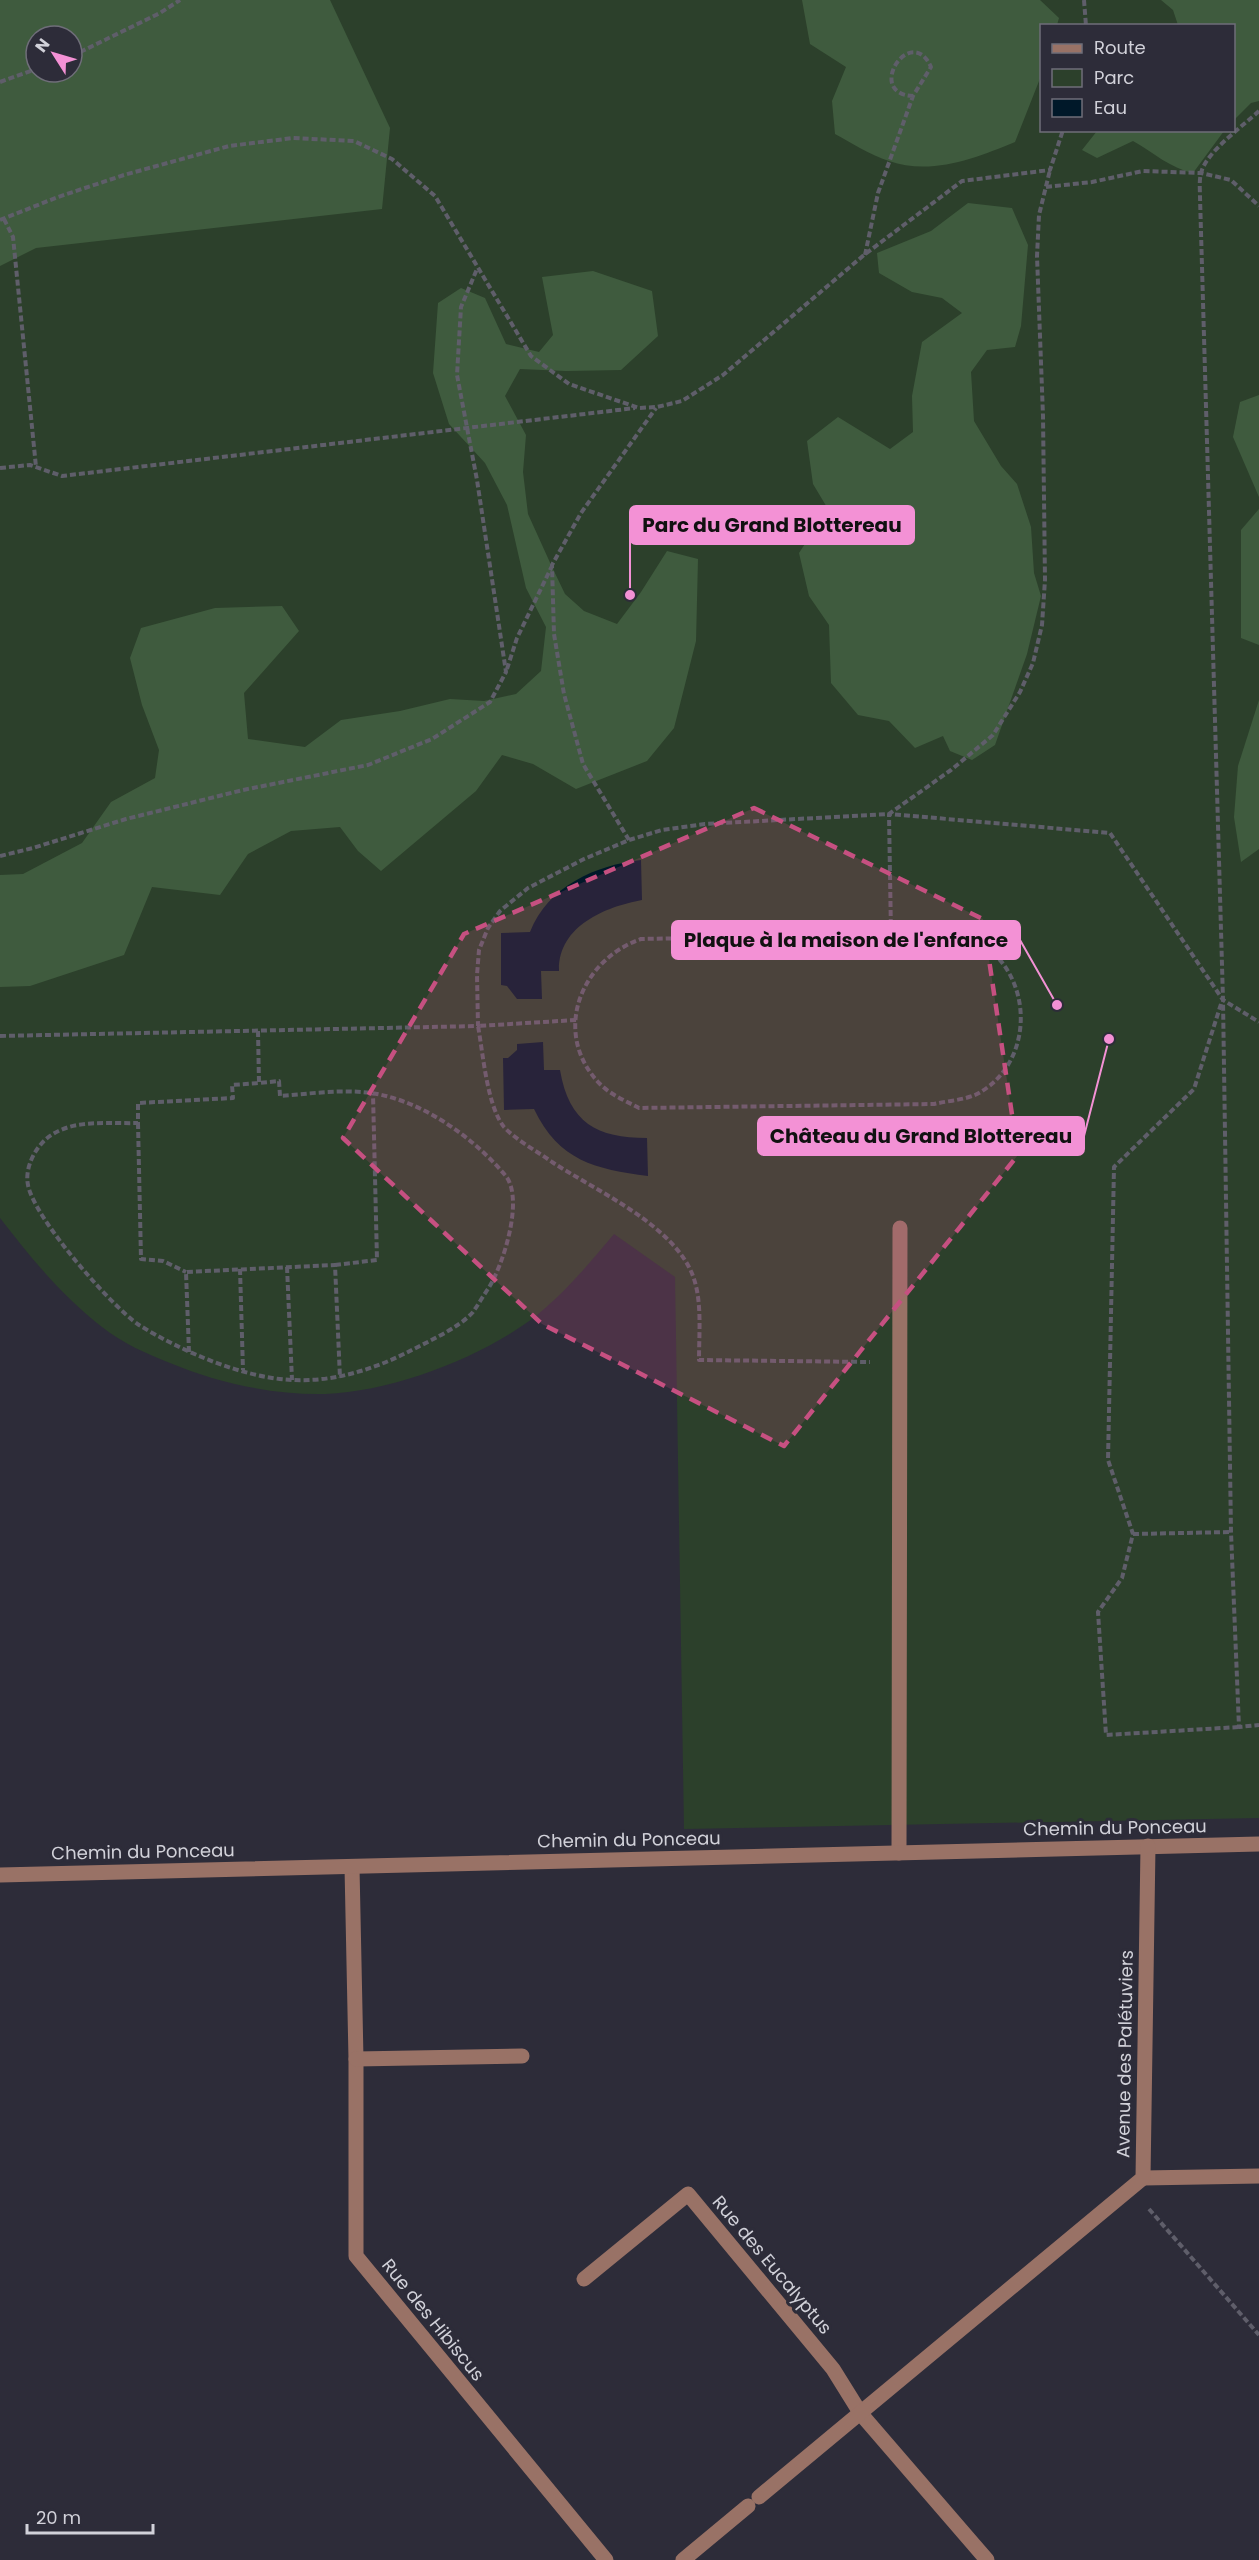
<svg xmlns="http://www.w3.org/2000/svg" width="1259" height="2560" font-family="Poppins,sans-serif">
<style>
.green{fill:#2c402b;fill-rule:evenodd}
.forest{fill:#3f5b3e;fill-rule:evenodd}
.water{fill:#001829}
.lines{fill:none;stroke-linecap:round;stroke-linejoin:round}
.path{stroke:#5f5e6a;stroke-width:4;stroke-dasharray:6 3;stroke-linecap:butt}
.minor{stroke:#997266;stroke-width:15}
.marked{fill:#c65081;fill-opacity:0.2;stroke:#c65081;stroke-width:4.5;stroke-dasharray:12 8;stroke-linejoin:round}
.labels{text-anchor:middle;stroke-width:6;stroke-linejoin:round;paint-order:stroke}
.street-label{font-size:18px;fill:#d1d1d9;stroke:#2d2c39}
.leader{fill:none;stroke:#f391d5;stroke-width:2}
.callout-dot{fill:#f391d5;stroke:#2d2c39;stroke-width:2}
.callout{fill:#f391d5;stroke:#f391d5;stroke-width:2}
.callout-label{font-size:20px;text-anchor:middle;font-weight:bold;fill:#111}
</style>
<rect width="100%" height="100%" fill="#2d2c39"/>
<path class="green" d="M 0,0 L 1259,0 L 1259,1818 L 684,1829 L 675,1277 L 614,1234 C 589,1264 563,1295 532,1319 C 477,1359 394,1391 325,1394 C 273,1395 218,1383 170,1363 C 147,1354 122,1343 102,1327 C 62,1296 31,1258 0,1218 ZM 1042,26 L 1234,26 L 1234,130 L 1042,130 ZM 36,36 L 72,36 L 72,72 L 36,72 Z"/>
<g class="forest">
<path d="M 0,0 L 330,0 L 390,128 L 382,209 L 36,248 L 0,266 ZM 36,36 L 72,36 L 72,72 L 36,72 Z"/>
<path d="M 802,0 L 1040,0 L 1059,18 L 1057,25 L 1042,26 L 1041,76 L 1015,142 C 976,158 931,176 889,161 C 870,155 852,143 835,134 L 832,101 L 846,67 L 810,44 Z"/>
<path d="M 1161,0 L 1259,0 L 1259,101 L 1251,103 L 1234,120 L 1234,26 L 1178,25 L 1173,10 Z"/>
<path d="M 1097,131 L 1097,130 L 1224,131 L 1193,173 C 1170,168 1154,153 1133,141 L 1097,158 L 1082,150 Z"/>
<path d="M 968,203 L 1012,208 L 1028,245 L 1021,326 L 1015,347 L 987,350 L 971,372 L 974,421 L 1001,466 L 1017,484 L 1031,527 L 1034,573 L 1041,596 L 1027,654 L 995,745 L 972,760 L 950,751 L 943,736 L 915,748 L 889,721 L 858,715 L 831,683 L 829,625 L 809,596 L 799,553 L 828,509 L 813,484 L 807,441 L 838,417 L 890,449 L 913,432 L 912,396 L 922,342 L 962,313 L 942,298 L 912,292 L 879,273 L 877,253 L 931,231 Z"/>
<path d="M 593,271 L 652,291 L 658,336 L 621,370 L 566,371 L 520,369 L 505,396 L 526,435 L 523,472 L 528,514 L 552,567 L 565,594 L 584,611 L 617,624 L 641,592 L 667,551 L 698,559 L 696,641 L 674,728 L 647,761 L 576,789 L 533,764 L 502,755 L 476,791 L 381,871 L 358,851 L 340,827 L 291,831 L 248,854 L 220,895 L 152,887 L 124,955 L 30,986 L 0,987 L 0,875 L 23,874 L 82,843 L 111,802 L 155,778 L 159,750 L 142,705 L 130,658 L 141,628 L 215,608 L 282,606 L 299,631 L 244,693 L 248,739 L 305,747 L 341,720 L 400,711 L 450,699 L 484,701 L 516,694 L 541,671 L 546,627 L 526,588 L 507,505 L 485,463 L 449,424 L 433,373 L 438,303 L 461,288 L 485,298 L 506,344 L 539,352 L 553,335 L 542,277 Z"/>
<path d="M 1259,395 L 1259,497 L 1233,437 L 1240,402 Z"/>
<path d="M 1259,509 L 1259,645 L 1241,638 L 1241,530 Z"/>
<path d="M 1259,700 L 1259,849 L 1241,862 L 1234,817 L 1238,766 Z"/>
</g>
<g class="water">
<path d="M 641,860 L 642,900 C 605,907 558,926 559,971 L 541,971 L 542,999 L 517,999 L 507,986 L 501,985 L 501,933 L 530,932 C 548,886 596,865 641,860 Z"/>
<path d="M 543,1042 L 544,1070 L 560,1070 C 569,1123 597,1138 647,1138 L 648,1176 C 595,1169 559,1161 534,1109 L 504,1110 L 503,1058 L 508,1058 L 517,1050 L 517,1044 Z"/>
</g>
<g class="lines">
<g class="path">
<path d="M 1084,0 L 1086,26"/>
<path d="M 72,56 L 160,13 L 180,0"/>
<path d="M 0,82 L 36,69"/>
<path d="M 1259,111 C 1243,126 1206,152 1201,173 C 1199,181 1200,190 1200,197 L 1223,1000 L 1231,1532 L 1239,1727 L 1259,1725"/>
<path d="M 1046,187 L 1092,182 L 1143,171 L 1201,173 L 1231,180 L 1259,206"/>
<path d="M 4,219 L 13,237 L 36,467"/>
<path d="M 0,220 L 58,197 L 124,175 L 229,146 L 293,138 L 354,141 L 392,159 L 435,196 L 531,356 L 569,384 L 639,408 L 657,407 L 682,401 L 723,375 L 864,255 L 962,181 L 1050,170 L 1063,130"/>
<path d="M 865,255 L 878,193 L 913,96 L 931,67 C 911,22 864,94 913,96"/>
<path d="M 0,468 L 30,465 L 62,476 L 635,408"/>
<path d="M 507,669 L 517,638 L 552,566"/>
<path d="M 629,840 L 583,764 L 564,694 L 554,634 L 552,565 L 581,513 L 656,408"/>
<path d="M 0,856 L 33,848 L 126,819 L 243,790 L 368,765 L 432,739 L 490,702 L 506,672 L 477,480 L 457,375 L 461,307 L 477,269"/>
<path d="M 953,933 C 966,937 980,941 990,950 C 1036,989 1030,1068 975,1095 C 963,1100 947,1101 934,1104 L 639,1108 C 626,1101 611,1095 600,1084 C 551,1034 580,960 641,939 Z"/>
<path d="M 891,934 L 889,814 L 1110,833 L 1223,1000 L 1259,1022"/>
<path d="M 1221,1004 L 1194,1089 L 1114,1167 L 1108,1460 L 1133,1534 L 1122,1578 L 1098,1612 L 1106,1735 L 1239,1727"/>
<path d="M 576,1020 L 478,1026 C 483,1053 487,1106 504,1127 C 517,1141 537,1151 552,1162 C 596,1191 677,1226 694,1279 C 702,1303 699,1334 699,1360 L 870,1362"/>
<path d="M 258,1031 L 259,1083 L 279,1081 L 280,1096 C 306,1094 335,1090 362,1092 C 416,1096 471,1135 505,1175 C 525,1198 503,1266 488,1289 C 483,1296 478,1305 473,1312 C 459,1328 427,1342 408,1352 C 372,1370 333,1382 292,1380 C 243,1378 181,1351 139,1325 C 111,1306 34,1218 28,1185 C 24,1167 37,1143 53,1134 C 77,1119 111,1124 138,1123 L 138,1103 L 233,1098 L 232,1085 L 259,1083"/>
<path d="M 0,1036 L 478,1026 L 477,975 L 479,950 L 488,928 L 500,911 L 528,888 L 584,859 L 629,840 L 662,830 L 705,824 L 889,814 L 951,770 L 993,735 L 1020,692 L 1033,663 L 1042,625 L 1045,580 L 1043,416 L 1037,256 L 1039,215 L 1050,170"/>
<path d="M 138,1123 L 141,1259 L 163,1261 L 186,1272"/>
<path d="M 335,1265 L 377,1260 L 373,1094"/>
<path d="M 287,1267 L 292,1380"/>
<path d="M 240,1269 L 243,1370"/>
<path d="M 189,1352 L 186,1272 L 335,1265 L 340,1378"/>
<path d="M 1133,1534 L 1231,1532"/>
<path d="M 1149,2209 L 1259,2335"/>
</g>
<g class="minor">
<path d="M 899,1853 L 900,1228"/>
<path d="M 352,1867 L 356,2059 L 356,2256 L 606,2560"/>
<path d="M 0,1875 L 1259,1844"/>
<path d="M 356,2059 L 522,2056"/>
<path d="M 1143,2178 L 1259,2176"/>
<path d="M 584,2279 L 688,2194 L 833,2369 L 861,2414 L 987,2560"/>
<path d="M 759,2497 L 1143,2178 L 1148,1846"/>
<path d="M 683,2560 L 748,2506"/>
</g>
</g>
<path class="marked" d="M 754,808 L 983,919 L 1018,1155 L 784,1446 L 542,1324 L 343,1138 L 464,934 Z"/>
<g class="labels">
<g class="street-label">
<text transform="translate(1115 1828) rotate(-1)" y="6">Chemin du Ponceau</text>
<text transform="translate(629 1840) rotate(-1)" y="6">Chemin du Ponceau</text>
<text transform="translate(143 1852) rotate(-1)" y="6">Chemin du Ponceau</text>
<text transform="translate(1125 2054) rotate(-89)" y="6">Avenue des Palétuviers</text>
<text transform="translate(772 2265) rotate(50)" y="6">Rue des Eucalyptus</text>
<text transform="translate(433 2320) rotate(51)" y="6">Rue des Hibiscus</text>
</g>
</g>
<path class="leader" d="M630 595L630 525M1057 1005L1020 940M1109 1039L1084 1136"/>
<g class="callout-dot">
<circle cx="630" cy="595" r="6"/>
<circle cx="1057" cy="1005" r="6"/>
<circle cx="1109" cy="1039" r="6"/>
</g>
<g class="callout">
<rect x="630" y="506" width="284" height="38" rx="6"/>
<rect x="672" y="921" width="348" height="38" rx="6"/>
<rect x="758" y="1117" width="326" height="38" rx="6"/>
</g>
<g class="callout-label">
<text x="772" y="532">Parc du Grand Blottereau</text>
<text x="846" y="947">Plaque à la maison de l'enfance</text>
<text x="921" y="1143">Château du Grand Blottereau</text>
</g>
<rect x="1040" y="24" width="195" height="108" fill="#2d2c39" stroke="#6f6e79" stroke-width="1.5"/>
<rect x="1052" y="44" width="30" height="9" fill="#997266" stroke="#6f6e79" stroke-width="1.5"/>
<text x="1094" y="54" font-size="18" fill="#d1d1d9">Route</text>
<rect x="1052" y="69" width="30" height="18" fill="#2c402b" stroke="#6f6e79" stroke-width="1.5"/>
<text x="1094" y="84" font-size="18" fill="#d1d1d9">Parc</text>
<rect x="1052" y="99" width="30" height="18" fill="#001829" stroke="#6f6e79" stroke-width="1.5"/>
<text x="1094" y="114" font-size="18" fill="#d1d1d9">Eau</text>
<g transform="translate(54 54) rotate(307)"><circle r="28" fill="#2d2c39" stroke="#6f6e79" stroke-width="1.5"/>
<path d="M0-4.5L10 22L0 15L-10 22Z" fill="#f391d5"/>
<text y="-9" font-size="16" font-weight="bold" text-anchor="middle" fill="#d1d1d9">N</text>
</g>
<path d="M27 2524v9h126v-9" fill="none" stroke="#d1d1d9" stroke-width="3"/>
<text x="36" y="2524" font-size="18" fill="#d1d1d9" stroke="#2d2c39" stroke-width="4.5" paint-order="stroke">20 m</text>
</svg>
